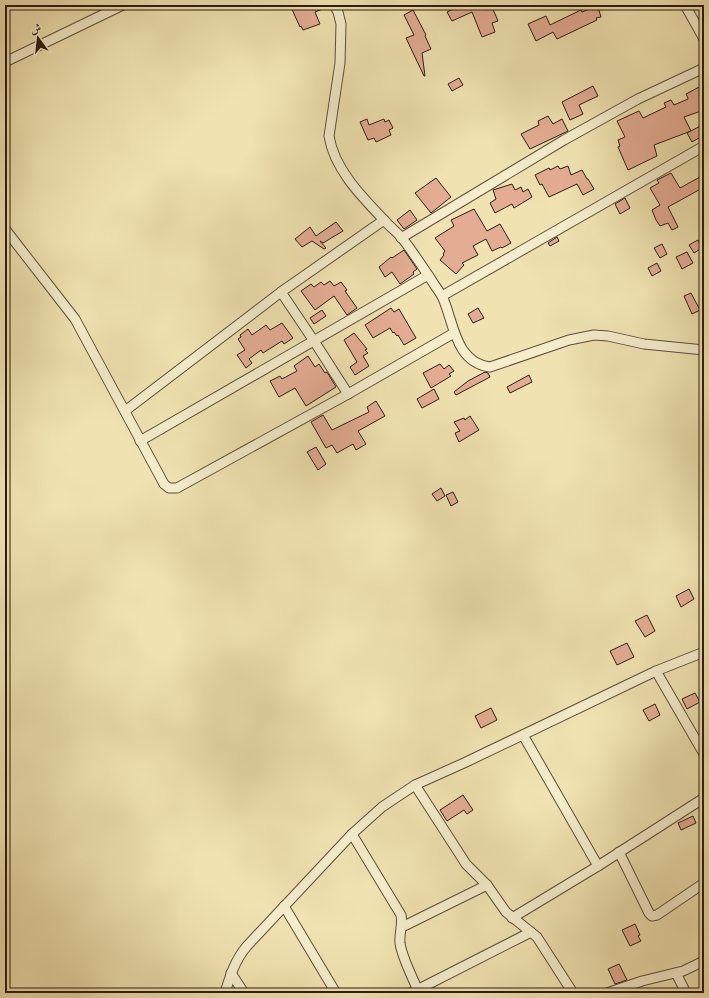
<svg xmlns="http://www.w3.org/2000/svg" width="709" height="998" font-family="'Libre Caslon Text',Amiri,serif">
<style>
.building{fill:#e4ad93;stroke:#2a1b12}
.lines{fill:none;stroke-linecap:round;stroke-linejoin:round}
.street-casing{stroke:#5c4d3a;stroke-width:11}
.street{stroke:#f5edcc;stroke-width:9}
</style>
<rect width="100%" height="100%" fill="#f0e3b1"/>
<filter id="stains"><feTurbulence type="fractalNoise" baseFrequency=".005" numOctaves="4"/><feColorMatrix values="0 0 0 0 .2 0 0 0 0 .09 0 0 0 0 .02 0 0 0 .5 -.17"/></filter>
<radialGradient id="worn" r=".72"><stop offset=".6" stop-color="#630" stop-opacity="0"/><stop offset="1" stop-color="#630" stop-opacity=".3"/></radialGradient>
<g class="building">
<path d="M 290,5 L 328,5 L 328,7 L 315,12 L 320,24 L 303,30 L 301,26 L 300,27 Z"/>
<path d="M 461,5 L 486,5 L 484,6 L 486,10 L 492,7 L 498,21 L 492,23 L 495,32 L 482,37 L 472,12 L 452,21 L 447,12 Z"/>
<path d="M 598,7 L 601,17 L 596,18 L 597,20 L 557,39 L 553,32 L 536,41 L 528,24 L 546,16 L 550,25 L 581,10 L 582,12 L 592,8 L 592,10 Z"/>
<path d="M 413,10 L 426,35 L 425,36 L 431,49 L 422,53 L 425,76 L 424,76 L 406,38 L 414,35 L 404,15 Z"/>
<path d="M 459,78 L 463,85 L 452,91 L 448,84 Z"/>
<path d="M 593,86 L 598,96 L 579,105 L 583,114 L 570,120 L 562,102 Z"/>
<path d="M 701,86 L 704,93 L 704,110 L 684,117 L 691,131 L 654,145 L 657,156 L 628,170 L 618,147 L 620,146 L 618,140 L 625,137 L 617,121 L 639,111 L 643,118 L 666,107 L 664,103 L 671,100 L 674,105 L 688,99 L 688,98 L 686,94 Z"/>
<path d="M 548,116 L 553,124 L 562,119 L 568,131 L 530,149 L 521,134 L 539,125 L 538,121 Z"/>
<path d="M 367,119 L 369,125 L 384,119 L 385,122 L 389,120 L 393,128 L 389,130 L 391,135 L 376,142 L 374,138 L 368,140 L 360,122 Z"/>
<path d="M 704,124 L 704,135 L 692,142 L 687,133 Z"/>
<path d="M 558,166 L 560,169 L 568,166 L 571,175 L 582,170 L 587,179 L 588,179 L 594,189 L 583,195 L 577,184 L 549,197 L 542,184 L 540,185 L 535,175 L 549,168 L 550,170 Z"/>
<path d="M 671,173 L 680,188 L 700,177 L 704,185 L 704,187 L 688,196 L 668,207 L 678,227 L 672,230 L 668,223 L 660,226 L 656,220 L 652,210 L 660,205 L 650,188 L 659,183 L 657,180 Z"/>
<path d="M 436,178 L 451,197 L 431,213 L 415,193 Z"/>
<path d="M 512,184 L 515,190 L 521,187 L 523,192 L 528,189 L 532,197 L 514,208 L 512,204 L 495,213 L 490,203 L 496,199 L 493,190 Z"/>
<path d="M 625,198 L 630,208 L 620,214 L 615,204 Z"/>
<path d="M 474,209 L 487,231 L 500,224 L 511,243 L 502,248 L 501,247 L 492,251 L 486,239 L 473,246 L 478,255 L 462,263 L 464,265 L 456,274 L 440,260 L 444,255 L 443,254 L 445,251 L 435,238 L 454,226 L 451,220 Z"/>
<path d="M 410,210 L 417,220 L 404,229 L 397,220 Z"/>
<path d="M 336,222 L 343,231 L 323,243 L 320,241 L 326,248 L 324,249 L 312,241 L 302,247 L 295,239 L 310,227 L 316,236 Z"/>
<path d="M 557,237 L 559,241 L 550,246 L 548,243 Z"/>
<path d="M 698,240 L 702,248 L 694,253 L 689,245 Z"/>
<path d="M 662,244 L 667,254 L 660,258 L 654,248 Z"/>
<path d="M 404,250 L 417,269 L 413,272 L 414,274 L 400,284 L 392,272 L 385,277 L 379,267 L 391,257 L 392,258 Z"/>
<path d="M 687,252 L 693,263 L 682,269 L 676,257 Z"/>
<path d="M 657,263 L 661,271 L 652,276 L 648,268 Z"/>
<path d="M 330,281 L 334,286 L 341,282 L 347,290 L 345,291 L 357,308 L 347,315 L 334,296 L 315,310 L 301,291 L 311,284 L 314,287 L 321,282 L 324,285 Z"/>
<path d="M 691,293 L 700,310 L 692,314 L 684,296 Z"/>
<path d="M 391,308 L 394,312 L 399,309 L 416,338 L 404,345 L 398,335 L 397,336 L 394,332 L 393,333 L 390,328 L 373,338 L 365,325 Z"/>
<path d="M 478,308 L 484,318 L 473,323 L 468,314 Z"/>
<path d="M 322,310 L 326,316 L 314,324 L 310,318 Z"/>
<path d="M 282,323 L 293,338 L 284,344 L 282,341 L 263,353 L 261,350 L 249,359 L 252,363 L 246,368 L 237,355 L 245,350 L 238,339 L 241,337 L 240,335 L 248,329 L 252,335 L 266,325 L 270,330 Z"/>
<path d="M 354,333 L 367,349 L 365,350 L 368,353 L 363,356 L 369,366 L 355,375 L 350,367 L 357,362 L 344,340 Z"/>
<path d="M 308,356 L 315,367 L 319,364 L 325,373 L 327,372 L 336,387 L 306,406 L 295,388 L 279,397 L 270,381 L 280,376 L 282,379 L 297,371 L 294,366 Z"/>
<path d="M 440,364 L 444,369 L 449,365 L 454,371 L 449,374 L 451,376 L 431,388 L 423,373 Z"/>
<path d="M 485,372 L 488,373 L 490,377 L 456,395 L 454,392 L 468,381 Z"/>
<path d="M 529,375 L 532,382 L 510,393 L 507,387 Z"/>
<path d="M 434,389 L 439,399 L 422,408 L 417,399 Z"/>
<path d="M 376,401 L 385,416 L 358,431 L 366,444 L 356,450 L 353,444 L 337,453 L 332,445 L 326,448 L 311,422 L 323,415 L 332,430 L 369,412 L 367,407 Z"/>
<path d="M 470,416 L 479,430 L 459,442 L 455,433 L 460,431 L 454,422 L 464,418 L 465,420 Z"/>
<path d="M 316,447 L 326,464 L 318,470 L 307,452 Z"/>
<path d="M 441,488 L 445,496 L 437,501 L 432,494 Z"/>
<path d="M 453,492 L 458,502 L 451,506 L 446,495 Z"/>
<path d="M 689,589 L 694,599 L 681,607 L 676,596 Z"/>
<path d="M 647,615 L 655,631 L 645,637 L 635,621 Z"/>
<path d="M 627,643 L 634,657 L 617,665 L 610,651 Z"/>
<path d="M 695,693 L 700,702 L 687,709 L 682,699 Z"/>
<path d="M 655,704 L 660,715 L 649,721 L 643,710 Z"/>
<path d="M 491,708 L 497,720 L 481,728 L 475,716 Z"/>
<path d="M 463,795 L 473,810 L 467,814 L 464,810 L 447,821 L 440,810 Z"/>
<path d="M 693,816 L 696,823 L 681,830 L 678,823 Z"/>
<path d="M 635,924 L 640,935 L 638,936 L 641,941 L 630,946 L 622,930 Z"/>
<path d="M 619,964 L 627,980 L 615,984 L 608,969 Z"/>
</g>
<g class="lines">
<defs>
<g id="street">
<path d="M 334,5 L 338,12 L 341,24 L 340,63 L 329,136 C 334,169 362,197 385,221 C 390,227 397,232 402,238 C 413,252 422,266 432,281 C 435,286 439,291 442,296 C 454,321 454,362 490,367 L 569,340 L 594,335 L 608,336 L 644,344 L 704,350"/>
<path d="M 685,5 L 704,39"/>
<path d="M 5,62 L 123,5"/>
<path d="M 5,229 L 75,319 L 164,484 L 169,488 L 177,488 L 348,394 L 454,333"/>
<path d="M 401,238 L 564,140 L 638,99 L 704,68"/>
<path d="M 281,292 L 314,341 L 348,394"/>
<path d="M 442,296 L 704,146"/>
<path d="M 125,411 L 281,292 L 384,220"/>
<path d="M 140,441 L 428,275"/>
<path d="M 656,671 L 704,754"/>
<path d="M 523,735 L 598,866"/>
<path d="M 415,785 L 466,864 L 487,885 L 506,912 L 537,937 L 573,993"/>
<path d="M 352,834 L 401,915 C 403,925 399,933 400,943 C 402,958 413,978 419,993"/>
<path d="M 619,852 L 649,913 L 652,916 L 657,915 L 704,883"/>
<path d="M 284,906 L 336,993"/>
<path d="M 512,918 L 598,866 L 704,798"/>
<path d="M 402,927 L 487,885"/>
<path d="M 231,973 L 244,993"/>
<path d="M 676,973 L 686,993"/>
<path d="M 225,993 C 230,976 235,960 247,946 L 352,834 L 382,807 L 415,785 L 464,763 L 656,671 L 704,652"/>
<path d="M 411,993 L 531,932"/>
<path d="M 607,993 L 642,981 L 683,971 L 704,961"/>
</g>
</defs>
<use href="#street" class="street-casing"/>
<use href="#street" class="street"/>
</g>
<rect width="709" height="998" fill="none" stroke="#f0e3b1" stroke-width="20"/>
<rect x="6" y="6" width="697" height="986" fill="none" stroke="#2a1b12" stroke-width="2"/>
<rect x="10" y="10" width="689" height="978" fill="none" stroke="#2a1b12"/>
<g transform="translate(38 38) rotate(345)" stroke="#f5edcc" stroke-width="3" paint-order="stroke">
<path d="M0-3L7 15L0 10L-7 15Z" fill="#2a1b12"/>
<text y="-6" font-size="11" font-weight="bold" text-anchor="middle" fill="#2a1b12">ش</text>
</g>
<rect width="100%" height="100%" filter="url(#stains)"/>
<rect width="100%" height="100%" fill="url(#worn)"/>
</svg>
